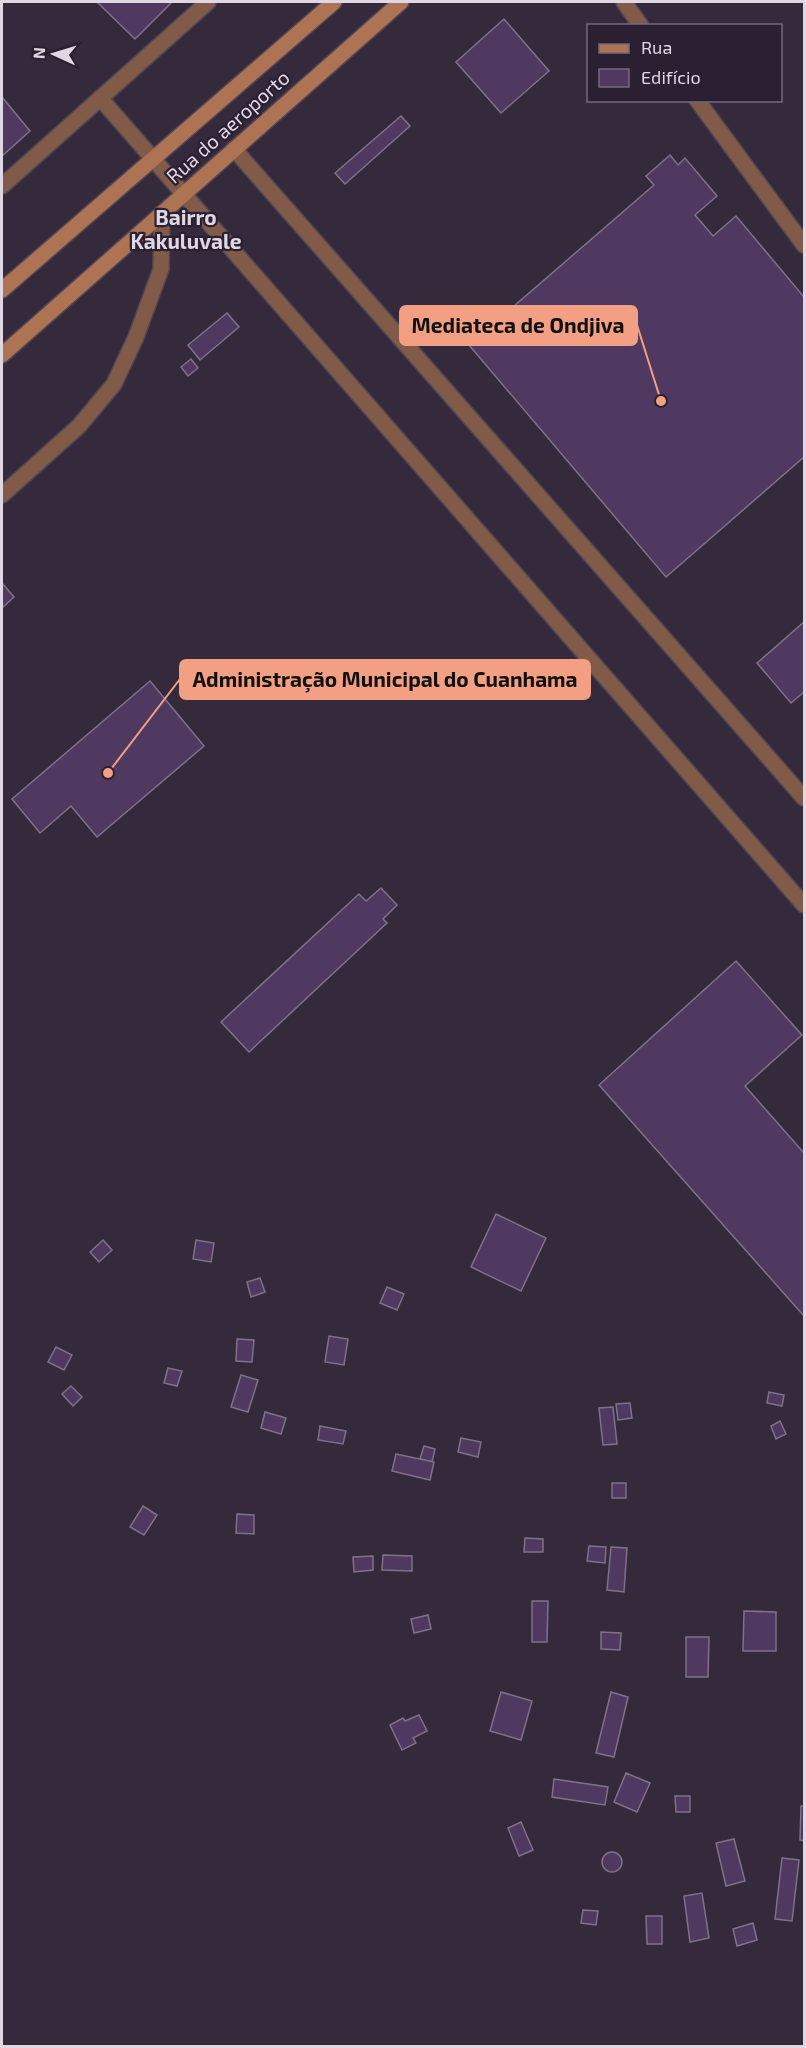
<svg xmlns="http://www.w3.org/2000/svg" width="806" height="2048" font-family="'Exo 2',sans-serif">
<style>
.building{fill:#503960;stroke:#7e7287;stroke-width:1.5}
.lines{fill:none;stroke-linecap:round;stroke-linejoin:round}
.service-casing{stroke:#4f4657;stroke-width:18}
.minor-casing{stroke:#4f4657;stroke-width:18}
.secondary-casing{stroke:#4f4657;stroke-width:18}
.service{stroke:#815b47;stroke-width:15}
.minor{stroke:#815b47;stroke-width:15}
.secondary{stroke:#ae7352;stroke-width:15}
.labels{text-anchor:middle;stroke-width:4.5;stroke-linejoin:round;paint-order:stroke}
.street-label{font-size:20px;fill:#dfd8e4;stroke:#2a2032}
.neighbourhood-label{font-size:21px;font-weight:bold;fill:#dfd8e4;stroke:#2a2032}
.leader{fill:none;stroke:#f39f83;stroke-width:2}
.callout-dot{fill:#f39f83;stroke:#2a2032;stroke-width:2}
.callout{fill:#f39f83;stroke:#f39f83;stroke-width:2}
.callout-label{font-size:21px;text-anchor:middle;font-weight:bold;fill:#111}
</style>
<rect width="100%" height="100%" fill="#342a3c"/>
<g class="building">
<path d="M 97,2 L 172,2 L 135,39 Z"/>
<path d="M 504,19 L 549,71 L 501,113 L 456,62 Z"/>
<path d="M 2,97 L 30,131 L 2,156 Z"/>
<path d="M 401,116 L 410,126 L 345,184 L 335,173 Z"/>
<path d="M 670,155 L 678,165 L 685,158 L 717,196 L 695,215 L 713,236 L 736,216 L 804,297 L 804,457 L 666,577 L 469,345 L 654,185 L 646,176 Z"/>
<path d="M 227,313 L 239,327 L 200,360 L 188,345 Z"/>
<path d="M 191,359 L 198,368 L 188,376 L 181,367 Z"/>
<path d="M 2,583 L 14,597 L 2,608 Z"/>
<path d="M 804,622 L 804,692 L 791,703 L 757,663 Z"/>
<path d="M 150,681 L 204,746 L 97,837 L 71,806 L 40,833 L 12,799 Z"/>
<path d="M 381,888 L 397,905 L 383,919 L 387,923 L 249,1052 L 221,1022 L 359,894 L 366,901 Z"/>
<path d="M 736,961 L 802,1035 L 745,1086 L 804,1153 L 804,1316 L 599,1085 Z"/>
<path d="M 496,1214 L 546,1238 L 521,1291 L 471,1267 Z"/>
<path d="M 103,1240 L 112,1250 L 99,1262 L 90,1252 Z"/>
<path d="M 196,1240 L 214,1243 L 211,1262 L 193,1259 Z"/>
<path d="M 260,1278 L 265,1292 L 251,1297 L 247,1282 Z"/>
<path d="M 387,1287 L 404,1294 L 397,1310 L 380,1303 Z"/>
<path d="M 329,1336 L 348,1339 L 344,1365 L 325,1362 Z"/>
<path d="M 237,1339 L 254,1340 L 252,1362 L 236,1361 Z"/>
<path d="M 56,1347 L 72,1355 L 64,1370 L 48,1362 Z"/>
<path d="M 168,1368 L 182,1371 L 177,1386 L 164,1383 Z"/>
<path d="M 241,1375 L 258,1380 L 248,1412 L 231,1407 Z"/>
<path d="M 71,1386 L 82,1397 L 73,1406 L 62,1394 Z"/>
<path d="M 769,1392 L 784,1395 L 782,1406 L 767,1403 Z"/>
<path d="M 630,1403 L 632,1418 L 618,1420 L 616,1404 Z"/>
<path d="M 613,1407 L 617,1444 L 603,1445 L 599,1408 Z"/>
<path d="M 265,1412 L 286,1418 L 281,1434 L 261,1428 Z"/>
<path d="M 780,1421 L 786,1434 L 776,1439 L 771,1426 Z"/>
<path d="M 320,1426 L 346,1431 L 343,1444 L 318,1440 Z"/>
<path d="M 461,1438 L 481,1442 L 478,1457 L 458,1452 Z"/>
<path d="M 424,1446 L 435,1449 L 432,1462 L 420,1459 Z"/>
<path d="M 396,1454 L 434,1462 L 430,1480 L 392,1471 Z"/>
<rect x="612" y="1483" width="14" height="15"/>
<path d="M 143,1506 L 157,1515 L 144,1535 L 130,1527 Z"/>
<path d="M 237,1514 L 254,1515 L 254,1534 L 236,1533 Z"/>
<path d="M 525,1538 L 543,1539 L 543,1552 L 524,1552 Z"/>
<path d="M 589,1546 L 606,1547 L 605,1563 L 587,1561 Z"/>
<path d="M 611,1547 L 627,1548 L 624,1592 L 607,1590 Z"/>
<path d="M 383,1555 L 412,1556 L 412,1571 L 382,1570 Z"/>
<path d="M 373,1556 L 373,1570 L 354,1572 L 353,1557 Z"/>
<path d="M 532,1601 L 548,1601 L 547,1642 L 532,1642 Z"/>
<path d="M 744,1611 L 776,1612 L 776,1651 L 743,1651 Z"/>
<path d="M 428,1615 L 431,1629 L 414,1633 L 411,1619 Z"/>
<path d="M 601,1632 L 621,1633 L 620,1650 L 601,1649 Z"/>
<path d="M 686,1637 L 709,1637 L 708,1677 L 686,1677 Z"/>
<path d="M 501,1692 L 532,1701 L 521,1740 L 490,1731 Z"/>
<path d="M 611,1692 L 628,1697 L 614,1757 L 596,1753 Z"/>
<path d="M 419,1715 L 427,1731 L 413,1738 L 416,1743 L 402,1750 L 390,1725 L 403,1718 L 405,1721 Z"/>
<path d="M 626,1773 L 650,1783 L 637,1812 L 614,1802 Z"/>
<path d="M 554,1779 L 608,1787 L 605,1805 L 552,1797 Z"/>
<path d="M 675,1796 L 690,1796 L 690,1812 L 676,1812 Z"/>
<path d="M 801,1806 L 804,1806 L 804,1841 L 800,1840 Z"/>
<path d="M 521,1822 L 533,1850 L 519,1856 L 508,1828 Z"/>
<path d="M 734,1839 L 745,1881 L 726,1886 L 716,1843 Z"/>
<circle cx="612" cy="1862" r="10"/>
<path d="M 782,1858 L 799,1860 L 792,1921 L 775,1919 Z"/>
<path d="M 702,1893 L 709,1938 L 690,1942 L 684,1896 Z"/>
<path d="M 583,1910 L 598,1911 L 596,1925 L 581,1923 Z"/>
<path d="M 646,1916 L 662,1916 L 662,1944 L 647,1944 Z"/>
<path d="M 753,1923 L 757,1940 L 737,1946 L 733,1929 Z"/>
</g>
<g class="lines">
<defs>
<path id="service" d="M 2,495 L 79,426 L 114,384 L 136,337 L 161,269 L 162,213"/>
<g id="minor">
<path d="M 624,2 L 641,26"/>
<path d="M 100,98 L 804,905"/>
<path d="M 697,100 L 804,245"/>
<path d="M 234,149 L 804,798"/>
<path d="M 2,186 L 208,2"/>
</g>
<g id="secondary">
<path d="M 2,290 L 334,2"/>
<path d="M 2,355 L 401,2"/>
</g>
</defs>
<use href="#service" class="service-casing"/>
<use href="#minor" class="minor-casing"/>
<use href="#secondary" class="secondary-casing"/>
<use href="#service" class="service"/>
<use href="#minor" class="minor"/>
<use href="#secondary" class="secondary"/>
</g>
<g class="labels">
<g class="street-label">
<text transform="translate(228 127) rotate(-42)" y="7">Rua do aeroporto</text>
</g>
<g class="neighbourhood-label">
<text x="186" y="225">Bairro<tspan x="186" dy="24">Kakuluvale</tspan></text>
</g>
</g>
<path class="leader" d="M661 401L637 325M108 773L180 679"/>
<g class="callout-dot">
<circle cx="661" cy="401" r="6"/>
<circle cx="108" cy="773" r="6"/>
</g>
<g class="callout">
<rect x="400" y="306" width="237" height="39" rx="6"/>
<rect x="180" y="660" width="410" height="39" rx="6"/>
</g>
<g class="callout-label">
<text x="518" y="333">Mediateca de Ondjiva</text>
<text x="385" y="687">Administração Municipal do Cuanhama</text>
</g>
<rect width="806" height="2048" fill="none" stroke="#dfd8e4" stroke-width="6"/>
<rect x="587" y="24" width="195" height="78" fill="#2a2032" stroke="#726a79" stroke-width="1.5"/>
<rect x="599" y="44" width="30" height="9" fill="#ae7352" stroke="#726a79" stroke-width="1.5"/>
<text x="641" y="54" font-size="18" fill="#dfd8e4">Rua</text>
<rect x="599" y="69" width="30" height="18" fill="#503960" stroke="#726a79" stroke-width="1.5"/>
<text x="641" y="84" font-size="18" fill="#dfd8e4">Edifício</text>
<g transform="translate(54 54) rotate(274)" stroke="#2a2032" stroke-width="4.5" paint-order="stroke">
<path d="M0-4.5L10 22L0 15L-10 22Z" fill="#dfd8e4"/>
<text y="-9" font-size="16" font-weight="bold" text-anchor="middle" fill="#dfd8e4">N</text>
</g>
</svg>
